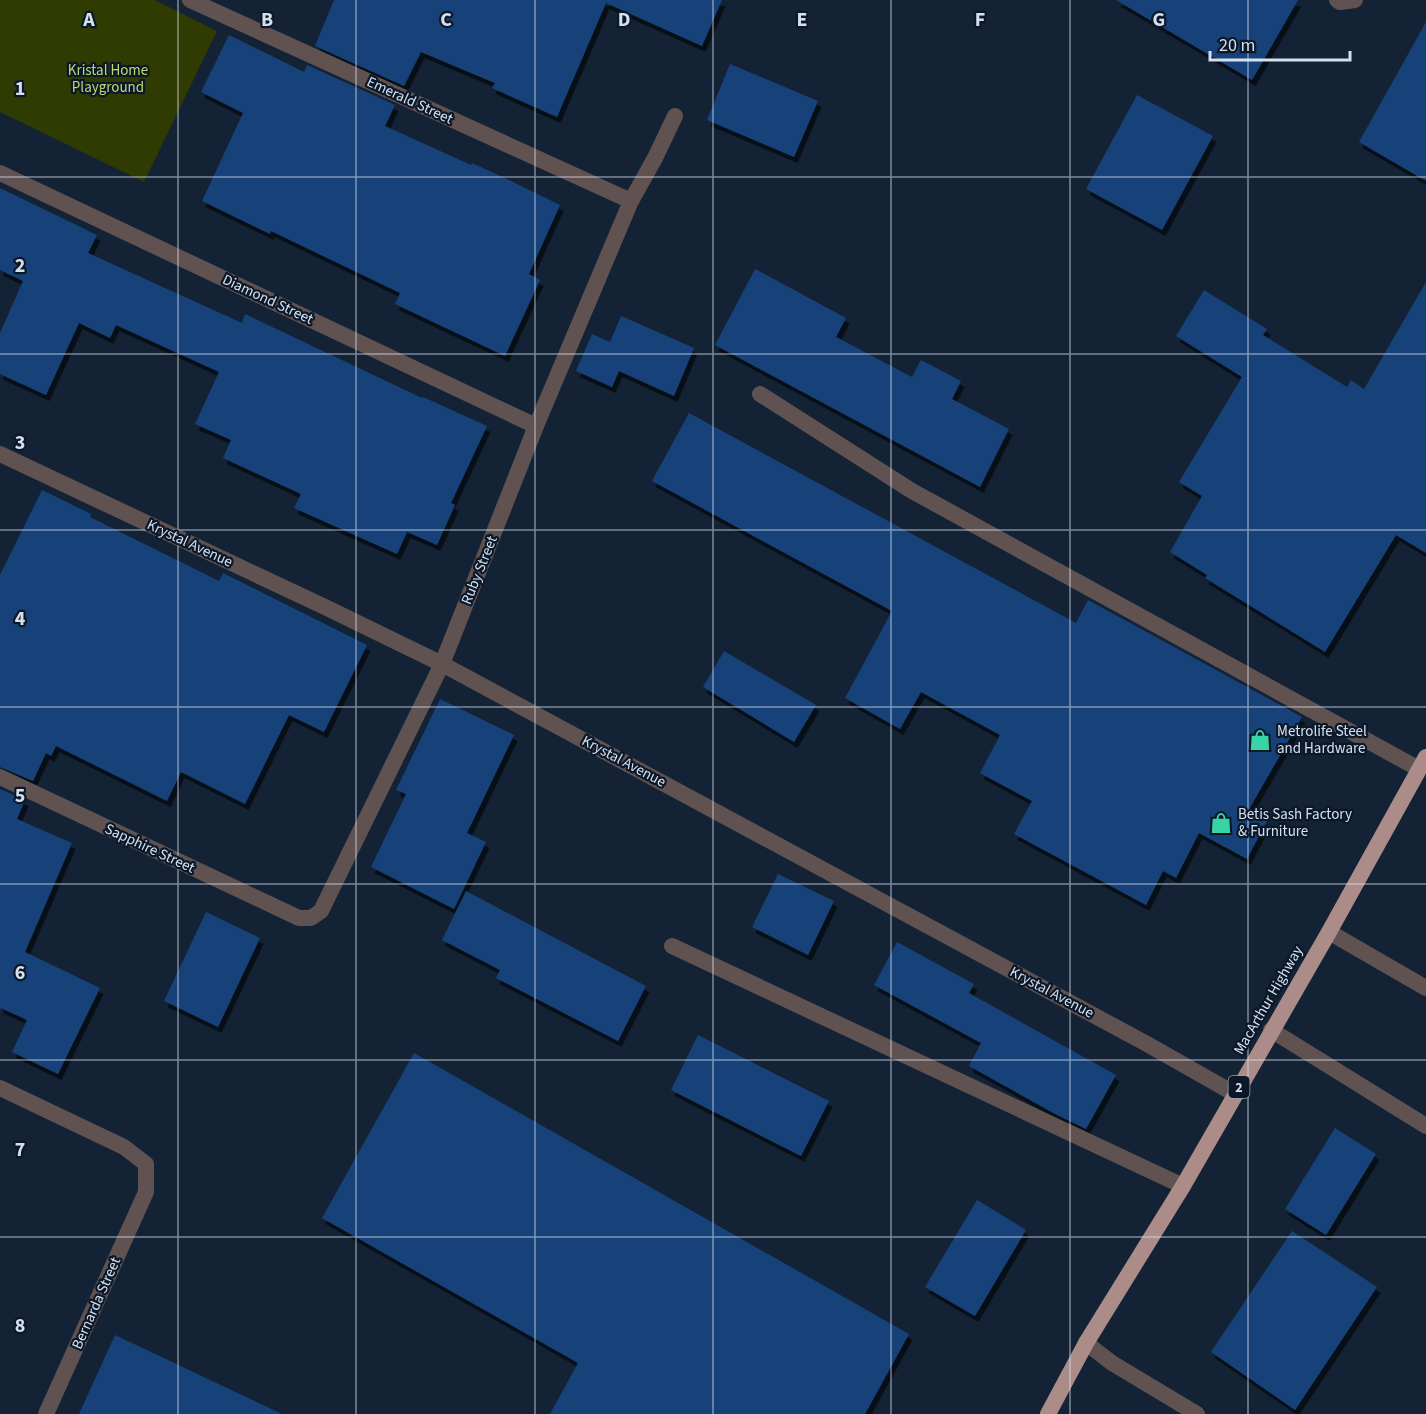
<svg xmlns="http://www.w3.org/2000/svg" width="1426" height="1414" font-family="'Source Sans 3',sans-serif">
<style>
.green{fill:#2f3b00}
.building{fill:#164379;filter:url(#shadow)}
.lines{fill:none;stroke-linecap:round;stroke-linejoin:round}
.service{stroke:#605250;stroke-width:16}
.minor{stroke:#605250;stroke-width:16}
.trunk{stroke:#ab8c88;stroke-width:16}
.grid{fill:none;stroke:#d6e0ed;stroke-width:1.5;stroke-opacity:0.55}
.labels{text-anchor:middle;stroke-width:4.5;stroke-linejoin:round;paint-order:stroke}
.shield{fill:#0a182a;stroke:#99a4b2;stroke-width:1.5}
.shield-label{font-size:14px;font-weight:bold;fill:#d6e0ed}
.park-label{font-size:15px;fill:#beda72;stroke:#0a182a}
.street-label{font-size:15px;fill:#d6e0ed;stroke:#0a182a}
.poi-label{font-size:15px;fill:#d6e0ed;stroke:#0a182a;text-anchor:start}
.grid-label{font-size:20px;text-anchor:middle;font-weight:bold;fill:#d6e0ed;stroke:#0a182a;stroke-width:4.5;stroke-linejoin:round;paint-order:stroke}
</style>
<defs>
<filter id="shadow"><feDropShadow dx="3.5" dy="6" stdDeviation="0" flood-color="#0009"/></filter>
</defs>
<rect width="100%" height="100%" fill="#132234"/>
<path class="green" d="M 0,0 L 155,0 L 217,31 L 144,182 L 0,112 Z"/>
<g class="building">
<path d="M 334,0 L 722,0 L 702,46 L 606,3 L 557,117 L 492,88 L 495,83 L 421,52 L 404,86 L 315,46 Z"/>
<path d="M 1116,0 L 1298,0 L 1252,80 Z"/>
<path d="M 1426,22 L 1426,181 L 1359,142 Z"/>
<path d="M 229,35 L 304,72 L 307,65 L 395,105 L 385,126 L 471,165 L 472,163 L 509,180 L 560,205 L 529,274 L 540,280 L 505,356 L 395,304 L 400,293 L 271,231 L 270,234 L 202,201 L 243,113 L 201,92 Z"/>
<path d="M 730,64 L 818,101 L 794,157 L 707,120 Z"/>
<path d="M 1137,95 L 1213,136 L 1162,230 L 1086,189 Z"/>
<path d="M 0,188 L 97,235 L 88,253 L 242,323 L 245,314 L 422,398 L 423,397 L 487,426 L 451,503 L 455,505 L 437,545 L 407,532 L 397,554 L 294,508 L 301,494 L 223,458 L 231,440 L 195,424 L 219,372 L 116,325 L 110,338 L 79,323 L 46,395 L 0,374 L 0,333 L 23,281 L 0,270 Z"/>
<path d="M 755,269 L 846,318 L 836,337 L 912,377 L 921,360 L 961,381 L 952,399 L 1009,429 L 980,487 L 715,345 Z"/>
<path d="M 1426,282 L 1426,553 L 1396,535 L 1325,652 L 1205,578 L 1207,575 L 1170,552 L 1202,496 L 1179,482 L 1242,377 L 1176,336 L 1204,290 L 1267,329 L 1263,335 L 1347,387 L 1351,380 L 1364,389 Z"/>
<path d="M 621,316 L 694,348 L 674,396 L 619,371 L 612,387 L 576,371 L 592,334 L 610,342 Z"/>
<path d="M 689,413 L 1076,623 L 1088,600 L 1302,717 L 1248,811 L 1267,821 L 1247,859 L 1199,833 L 1176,878 L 1163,871 L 1146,905 L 1014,834 L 1032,801 L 980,773 L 1000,735 L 921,692 L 900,729 L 845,698 L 892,611 L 652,481 Z"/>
<path d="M 42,490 L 91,514 L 90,517 L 219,581 L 223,573 L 367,645 L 324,732 L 289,715 L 245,804 L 181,772 L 167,801 L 56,746 L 51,756 L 46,753 L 33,781 L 0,767 L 0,575 Z"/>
<path d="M 724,651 L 816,705 L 794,742 L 703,687 Z"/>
<path d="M 440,699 L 514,735 L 467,833 L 486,842 L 454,909 L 371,867 L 406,794 L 396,790 Z"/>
<path d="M 0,789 L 25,800 L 17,819 L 72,843 L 25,952 L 100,988 L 58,1074 L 12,1052 L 27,1020 L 1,1008 L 0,1011 Z"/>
<path d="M 778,874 L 834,901 L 808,955 L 752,927 Z"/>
<path d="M 466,891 L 646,986 L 618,1041 L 496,978 L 500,970 L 442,940 Z"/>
<path d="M 206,912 L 260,938 L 218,1027 L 164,1001 Z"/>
<path d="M 897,942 L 974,984 L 969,993 L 1116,1075 L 1086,1129 L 1057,1115 L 969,1066 L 981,1043 L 874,985 Z"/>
<path d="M 698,1035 L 829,1101 L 801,1156 L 671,1090 Z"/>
<path d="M 414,1053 L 909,1334 L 865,1414 L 550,1414 L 578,1363 L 322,1218 Z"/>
<path d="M 1335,1128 L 1376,1154 L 1326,1235 L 1285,1209 Z"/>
<path d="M 977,1200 L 1026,1230 L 975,1316 L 925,1287 Z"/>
<path d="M 1292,1231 L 1377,1287 L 1295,1410 L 1211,1352 Z"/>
<path d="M 115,1335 L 282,1414 L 79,1414 Z"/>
</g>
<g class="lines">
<g class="service">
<path d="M 760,394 L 912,491 L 1419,769"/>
<path d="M 1329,932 L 1426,988"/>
<path d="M 672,946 L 1183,1186"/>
<path d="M 1271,1030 L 1426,1126"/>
<path d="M 1086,1343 L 1112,1363 L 1197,1414"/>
</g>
<g class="minor">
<path d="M 190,0 L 631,201"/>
<path d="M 1337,0 L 1340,2 L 1355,0"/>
<path d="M 0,173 L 536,426"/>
<path d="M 0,454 L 325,607 L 442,664 L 1147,1044 L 1235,1094"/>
<path d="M 0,777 L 299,918 L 311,918 L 321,911 L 442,664 L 536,426 L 631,201 L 655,158 L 675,116"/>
<path d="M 0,1088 L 124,1147 L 146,1164 L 146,1192 L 46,1414"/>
</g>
<path class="trunk" d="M 1048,1414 L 1086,1343 L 1183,1186 L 1329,932 L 1426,757"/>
</g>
<path class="grid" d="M 178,0 L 178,1414M 356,0 L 356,1414M 535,0 L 535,1414M 713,0 L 713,1414M 891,0 L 891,1414M 1070,0 L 1070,1414M 1248,0 L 1248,1414M 0,177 L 1426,177M 0,354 L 1426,354M 0,530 L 1426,530M 0,707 L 1426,707M 0,884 L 1426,884M 0,1060 L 1426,1060M 0,1237 L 1426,1237"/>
<defs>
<symbol id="shop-bare" viewBox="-9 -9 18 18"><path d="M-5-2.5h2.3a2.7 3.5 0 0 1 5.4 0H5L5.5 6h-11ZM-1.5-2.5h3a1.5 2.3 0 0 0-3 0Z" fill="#39d4a5" stroke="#0a182a" stroke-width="2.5" paint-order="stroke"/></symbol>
</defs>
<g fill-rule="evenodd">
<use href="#shop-bare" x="1245" y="725" width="30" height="30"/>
<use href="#shop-bare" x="1206" y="808" width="30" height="30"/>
</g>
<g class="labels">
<rect class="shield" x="1228.5" y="1076" width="21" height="22" rx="4.5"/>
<g class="shield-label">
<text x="1239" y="1092">2</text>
</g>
<g class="park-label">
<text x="108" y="75">Kristal Home<tspan x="108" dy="17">Playground</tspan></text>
</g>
<g class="street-label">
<text transform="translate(410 100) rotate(25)" y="5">Emerald Street</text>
<text transform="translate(268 299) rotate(25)" y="5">Diamond Street</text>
<text transform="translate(190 543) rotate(25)" y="5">Krystal Avenue</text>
<text transform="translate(479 570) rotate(-68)" y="5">Ruby Street</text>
<text transform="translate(624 761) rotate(28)" y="5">Krystal Avenue</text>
<text transform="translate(150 848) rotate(25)" y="5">Sapphire Street</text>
<text transform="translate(1052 992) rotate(28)" y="5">Krystal Avenue</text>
<text transform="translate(1268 1000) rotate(-60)" y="5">MacArthur Highway</text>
<text transform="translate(96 1303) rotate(-66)" y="5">Bernarda Street</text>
</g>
<g class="poi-label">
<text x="1277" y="736">Metrolife Steel<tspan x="1277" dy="17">and Hardware</tspan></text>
<text x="1238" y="819">Betis Sash Factory<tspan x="1238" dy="17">&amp; Furniture</tspan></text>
</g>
</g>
<g class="grid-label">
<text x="89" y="26">A</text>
<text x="267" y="26">B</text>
<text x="446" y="26">C</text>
<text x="624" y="26">D</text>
<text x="802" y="26">E</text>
<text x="980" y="26">F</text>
<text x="1159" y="26">G</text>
<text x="20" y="95">1</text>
<text x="20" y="272">2</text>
<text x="20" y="449">3</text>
<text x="20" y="625">4</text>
<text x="20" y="802">5</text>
<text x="20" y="979">6</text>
<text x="20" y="1156">7</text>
<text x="20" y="1332">8</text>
</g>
<path d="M1210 51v9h140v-9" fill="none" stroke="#d6e0ed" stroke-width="3"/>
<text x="1219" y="51" font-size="18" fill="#d6e0ed" stroke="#0a182a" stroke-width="4.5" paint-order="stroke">20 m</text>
</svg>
